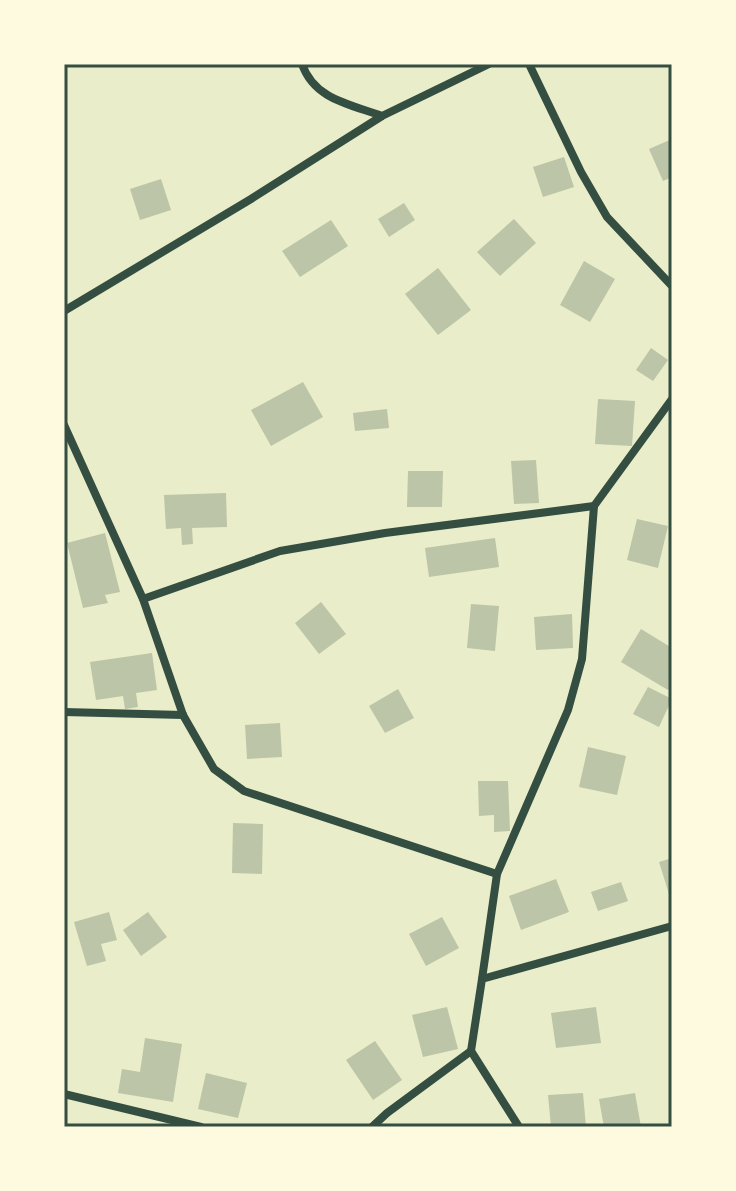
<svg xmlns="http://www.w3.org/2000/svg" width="736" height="1191" font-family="'Sofia Sans Condensed',sans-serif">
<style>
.building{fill:#bcc5a7}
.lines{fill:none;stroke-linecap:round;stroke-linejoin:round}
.minor{stroke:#344e41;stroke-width:8}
.neatline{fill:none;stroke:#344e41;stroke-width:3}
</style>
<rect width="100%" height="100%" fill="#e9edc9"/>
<g class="building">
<path d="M 672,139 L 672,177 L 663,181 L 649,149 Z"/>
<path d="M 564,157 L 574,187 L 543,197 L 533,167 Z"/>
<path d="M 161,179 L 171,210 L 140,220 L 130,189 Z"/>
<path d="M 404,203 L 415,220 L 389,237 L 378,219 Z"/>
<path d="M 514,219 L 536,243 L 500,276 L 477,252 Z"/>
<path d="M 331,220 L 348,246 L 300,277 L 282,251 Z"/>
<path d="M 584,261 L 615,279 L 590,322 L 560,305 Z"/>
<path d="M 438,268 L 471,310 L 438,335 L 405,294 Z"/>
<path d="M 651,348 L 668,360 L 653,381 L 636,370 Z"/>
<path d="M 303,382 L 323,417 L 271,446 L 251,410 Z"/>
<path d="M 598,399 L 635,401 L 632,446 L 595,444 Z"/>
<path d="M 387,409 L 389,428 L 355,431 L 353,413 Z"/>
<path d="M 536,460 L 539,503 L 514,504 L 511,461 Z"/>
<path d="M 408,471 L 443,471 L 442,507 L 407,507 Z"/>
<path d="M 226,493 L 227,527 L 192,528 L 193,544 L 182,545 L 181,528 L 166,529 L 164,495 Z"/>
<path d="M 637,519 L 668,526 L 658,568 L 627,560 Z"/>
<path d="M 105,533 L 120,592 L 105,595 L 108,603 L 83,608 L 67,543 Z"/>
<path d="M 495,538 L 499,567 L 429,577 L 425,548 Z"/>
<path d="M 321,602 L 346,634 L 319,654 L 295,623 Z"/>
<path d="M 471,604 L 499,606 L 495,651 L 467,648 Z"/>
<path d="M 572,614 L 573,648 L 536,650 L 534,617 Z"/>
<path d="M 641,629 L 672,648 L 672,684 L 668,690 L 621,662 Z"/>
<path d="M 152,653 L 157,690 L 136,693 L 138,707 L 125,709 L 123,696 L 96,700 L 90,662 Z"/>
<path d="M 648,687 L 672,699 L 659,727 L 633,714 Z"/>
<path d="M 398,689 L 414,718 L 385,733 L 369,706 Z"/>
<path d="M 280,723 L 282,757 L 247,759 L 245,725 Z"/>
<path d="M 588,747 L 626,756 L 617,795 L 579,787 Z"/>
<path d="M 478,781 L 508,781 L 510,831 L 494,832 L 494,815 L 479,816 Z"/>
<path d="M 233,823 L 263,824 L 262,874 L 232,873 Z"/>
<path d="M 672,858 L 672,893 L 669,894 L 659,862 Z"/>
<path d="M 556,879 L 569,912 L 521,930 L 509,896 Z"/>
<path d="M 621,882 L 628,901 L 598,911 L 591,892 Z"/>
<path d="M 109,912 L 117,940 L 101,944 L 106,961 L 87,966 L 74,922 Z"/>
<path d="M 148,912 L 167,937 L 141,956 L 123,930 Z"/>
<path d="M 442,917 L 459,948 L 426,966 L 409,934 Z"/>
<path d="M 447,1007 L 458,1049 L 423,1057 L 412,1015 Z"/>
<path d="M 596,1007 L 601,1043 L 556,1048 L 551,1013 Z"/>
<path d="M 145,1038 L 182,1044 L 173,1102 L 118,1093 L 122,1069 L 140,1072 Z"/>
<path d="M 375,1041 L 402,1080 L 373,1100 L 346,1060 Z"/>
<path d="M 206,1073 L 247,1083 L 238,1118 L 198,1109 Z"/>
<path d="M 583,1093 L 586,1127 L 551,1127 L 548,1095 Z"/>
<path d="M 635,1093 L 641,1127 L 604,1127 L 599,1099 Z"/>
</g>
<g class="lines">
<g class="minor">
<path d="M 302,64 C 314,99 349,104 382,116"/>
<path d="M 529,64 L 581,172 L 607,217 L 672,286"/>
<path d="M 64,311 L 251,199 L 382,116 L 489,64"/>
<path d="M 64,425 L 143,599 L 183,715 L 214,769 L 244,791 L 497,874"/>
<path d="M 143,599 L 280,551 L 385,533 L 594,506"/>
<path d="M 64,712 L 183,715"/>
<path d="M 482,979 L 497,874 L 568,710 L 582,659 L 594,506 L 672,399"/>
<path d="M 64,1094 L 201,1127"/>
<path d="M 372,1127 L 387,1113 L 471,1051"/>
<path d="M 519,1127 L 471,1051 L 482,979 L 672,926"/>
</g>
</g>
<rect width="736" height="1191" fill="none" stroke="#fefae0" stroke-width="132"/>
<rect x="66" y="66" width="604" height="1059" class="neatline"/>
</svg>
